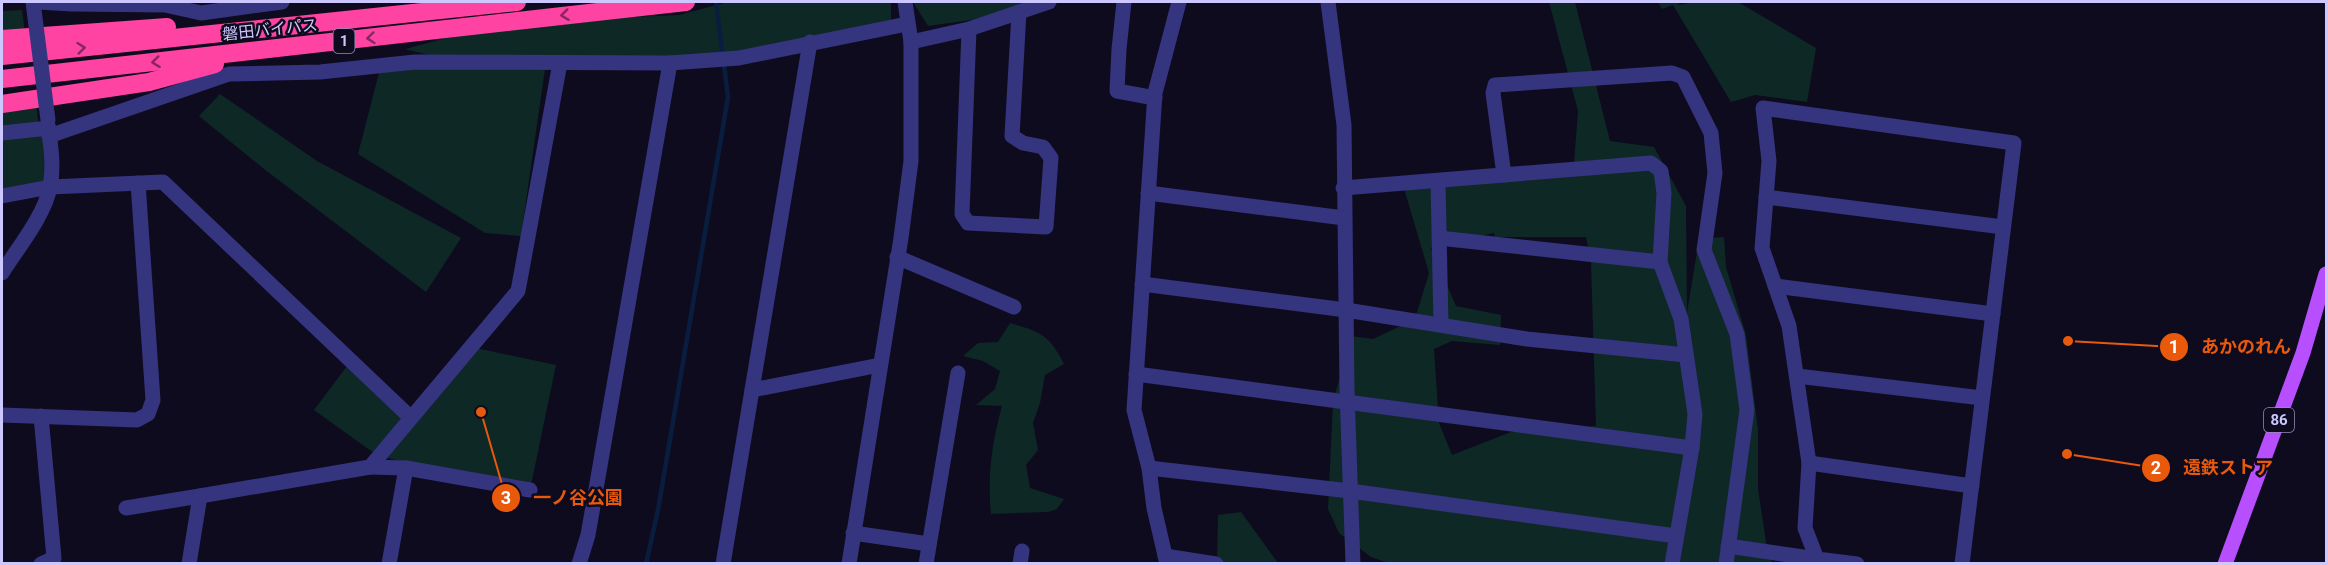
<svg xmlns="http://www.w3.org/2000/svg" width="2328" height="565" font-family="Roboto,'Noto Sans JP',sans-serif">
<style>
.green{fill:#0e2826;fill-rule:evenodd}
.lines{fill:none;stroke-linecap:round;stroke-linejoin:round}
.stream{stroke:#091e3f;stroke-width:4.5}
.minor{stroke:#35347f;stroke-width:15}
.major{stroke:#b84fff;stroke-width:15}
.highway{stroke:#ff43a2;stroke-width:18}
.minor-bridge{stroke:#35347f;stroke-width:15}
.oneway{stroke:#862760}
.labels{text-anchor:middle;stroke-width:5;stroke-linejoin:round;paint-order:stroke}
.shield{fill:#0e0b1e;stroke:#938fbc;stroke-width:1.5}
.shield-label{font-size:15px;font-weight:bold;fill:#ccc8ff}
.street-label{font-size:16px;fill:#ccc8ff;stroke:#0e0b1e}
.leader{fill:none;stroke:#e8590c;stroke-width:2}
.callout-dot{fill:#e8590c;stroke:#0e0b1e;stroke-width:2}
.mark-label{font-size:18px;text-anchor:middle;font-weight:bold;fill:#fff}
.callout-label{font-size:18px;text-anchor:middle;font-weight:bold;fill:#e8590c;stroke:#0e0b1e;stroke-width:5;stroke-linejoin:round;paint-order:stroke}
</style>
<rect width="100%" height="100%" fill="#0e0b1e"/>
<g class="green">
<path d="M 728,2 L 891,2 L 891,27 L 739,58 L 546,62 L 521,236 L 485,233 L 358,154 L 381,65 L 456,62 L 405,49 L 506,22 L 679,15 Z"/>
<path d="M 913,2 L 1050,2 L 1014,14 L 928,26 Z"/>
<path d="M 1549,2 L 1575,2 L 1610,141 L 1654,147 L 1686,206 L 1687,313 L 1699,239 L 1724,237 L 1726,267 L 1746,335 L 1758,430 L 1758,489 L 1766,542 L 1772,563 L 1389,563 L 1371,557 L 1339,533 L 1328,509 L 1333,402 L 1351,336 L 1373,339 L 1415,319 L 1429,273 L 1403,185 L 1574,163 L 1578,111 ZM 1494,233 L 1495,237 L 1586,237 L 1591,262 L 1596,426 L 1511,432 L 1452,455 L 1439,423 L 1434,349 L 1452,341 L 1500,345 L 1501,315 L 1456,306 L 1431,248 Z"/>
<path d="M 1658,2 L 1682,2 L 1677,5 L 1697,2 L 1738,2 L 1816,48 L 1807,102 L 1755,95 L 1731,102 L 1673,5 L 1662,9 Z"/>
<path d="M 22,10 L 25,33 L 2,35 L 2,11 Z"/>
<path d="M 220,94 L 317,161 L 461,238 L 426,292 L 264,169 L 199,116 Z"/>
<path d="M 36,103 L 39,129 L 49,136 L 50,187 L 2,197 L 2,108 Z"/>
<path d="M 1010,323 C 1040,332 1049,334 1064,364 L 1045,375 L 1040,403 L 1033,423 L 1038,450 L 1026,465 L 1030,488 L 1064,499 L 1057,509 L 1048,512 L 991,514 C 987,476 992,442 1002,406 L 976,405 L 995,389 L 1000,371 L 983,361 L 963,356 L 978,343 L 998,342 Z"/>
<path d="M 471,347 L 556,365 L 530,490 L 378,456 L 314,410 L 350,362 L 411,417 Z"/>
<path d="M 1241,512 L 1278,563 L 1217,564 L 1218,515 Z"/>
</g>
<g class="lines">
<path class="stream" d="M 646,564 L 658,510 L 728,97 L 716,2"/>
<g class="minor">
<path d="M 38,2 L 72,4 L 165,5 L 201,13 L 282,2"/>
<path d="M 1124,2 L 1119,49 L 1117,91 L 1155,98"/>
<path d="M 1328,2 L 1344,125 L 1347,391 L 1353,564"/>
<path d="M 969,29 L 962,214 L 968,223 L 1046,227 L 1051,158 L 1043,147 L 1023,143 L 1012,136 L 1019,12"/>
<path d="M 911,42 L 969,29 L 1049,2"/>
<path d="M 2,133 L 49,128"/>
<path d="M 49,136 L 229,74 L 320,72 L 415,62 L 670,63 L 739,58 L 907,24"/>
<path d="M 1504,175 L 1493,93 L 1495,85 L 1672,73 L 1683,77 L 1711,133 L 1715,173 L 1704,250 L 1737,334 L 1747,410 L 1726,564"/>
<path d="M 1438,181 L 1441,325"/>
<path d="M 1343,188 L 1651,163 L 1661,171 L 1664,193 L 1660,262 L 1681,319 L 1695,414 L 1692,448 L 1672,564"/>
<path d="M 1148,193 L 1344,218"/>
<path d="M 2,196 L 50,187 L 163,182 L 410,417"/>
<path d="M 1766,197 L 2003,227"/>
<path d="M 1439,238 L 1660,262"/>
<path d="M 897,257 L 1014,307"/>
<path d="M 2,273 C 17,249 45,215 50,187 C 54,167 51,146 48,126"/>
<path d="M 1142,284 L 1346,310 L 1527,339 L 1686,355"/>
<path d="M 1775,286 L 1993,314"/>
<path d="M 1136,374 L 1692,448"/>
<path d="M 1797,376 L 1982,398"/>
<path d="M 752,390 L 880,365"/>
<path d="M 2,415 L 137,420 L 148,414 L 153,400 L 138,183"/>
<path d="M 1809,463 L 1972,486"/>
<path d="M 370,467 L 406,468 L 530,490"/>
<path d="M 1149,468 L 1350,491 L 1676,536"/>
<path d="M 126,508 L 200,496"/>
<path d="M 853,533 L 929,544"/>
<path d="M 1728,546 L 1817,559"/>
<path d="M 1165,556 L 1216,564"/>
<path d="M 41,564 L 54,558 L 41,416"/>
<path d="M 189,564 L 200,496 L 370,467 L 518,291 L 560,63"/>
<path d="M 389,564 L 406,468"/>
<path d="M 579,564 L 588,535 L 670,63"/>
<path d="M 723,564 L 810,42"/>
<path d="M 849,564 L 901,238 L 911,161 L 911,42 L 905,2"/>
<path d="M 926,564 L 958,373"/>
<path d="M 1020,564 L 1022,551"/>
<path d="M 1167,564 L 1154,508 L 1149,468 L 1134,410 L 1155,93 L 1179,2"/>
<path d="M 1857,564 L 1817,559 L 1805,528 L 1809,463 L 1789,326 L 1762,248 L 1769,161 L 1763,108 L 2014,143 L 1962,564"/>
</g>
<path class="major" d="M 2225,564 L 2303,353 L 2326,274"/>
<g class="highway">
<path d="M 2,39 L 167,27"/>
<path d="M 2,56 L 517,2"/>
<path d="M 2,79 L 686,2"/>
<path d="M 2,104 L 149,82 L 215,64"/>
</g>
<path class="minor-bridge" d="M 33,2 L 48,120"/>
</g>
<defs><path id="oneway-chevron" d="M-2-3.5L2.5 0L-2 3.5" fill="none" stroke-width="1.6" stroke-linecap="round" stroke-linejoin="round" transform="scale(1.5)"/></defs>
<g class="oneway">
<use href="#oneway-chevron" transform="translate(565 15) rotate(173)"/>
<use href="#oneway-chevron" transform="translate(371 38) rotate(174)"/>
<use href="#oneway-chevron" transform="translate(81 48) rotate(-6)"/>
<use href="#oneway-chevron" transform="translate(156 62) rotate(173)"/>
</g>
<g class="labels">
<g class="shield">
<rect x="333.5" y="29" width="21" height="24" rx="4.5"/>
<rect x="2264" y="408" width="30" height="24" rx="4.5"/>
</g>
<g class="shield-label">
<text x="344" y="46">1</text>
<text x="2279" y="425">86</text>
</g>
<g class="street-label">
<text transform="translate(270 29) rotate(-6)" y="6">磐田バイパス</text>
</g>
</g>
<path class="leader" d="M2068 341L2174 347M2067 454L2156 468M481 412L506 498"/>
<g class="callout-dot">
<circle cx="2068" cy="341" r="6"/>
<circle cx="2067" cy="454" r="6"/>
<circle cx="481" cy="412" r="6"/>
<circle cx="2174" cy="347" r="15"/>
<circle cx="2156" cy="468" r="15"/>
<circle cx="506" cy="498" r="15"/>
</g>
<g class="mark-label">
<text x="2174" y="353">1</text>
<text x="2156" y="474">2</text>
<text x="506" y="504">3</text>
</g>
<g class="callout-label">
<text x="2246" y="353">あかのれん</text>
<text x="2228" y="474">遠鉄ストア</text>
<text x="578" y="504">一ノ谷公園</text>
</g>
<rect width="2328" height="565" fill="none" stroke="#ccc8ff" stroke-width="6"/>
</svg>
